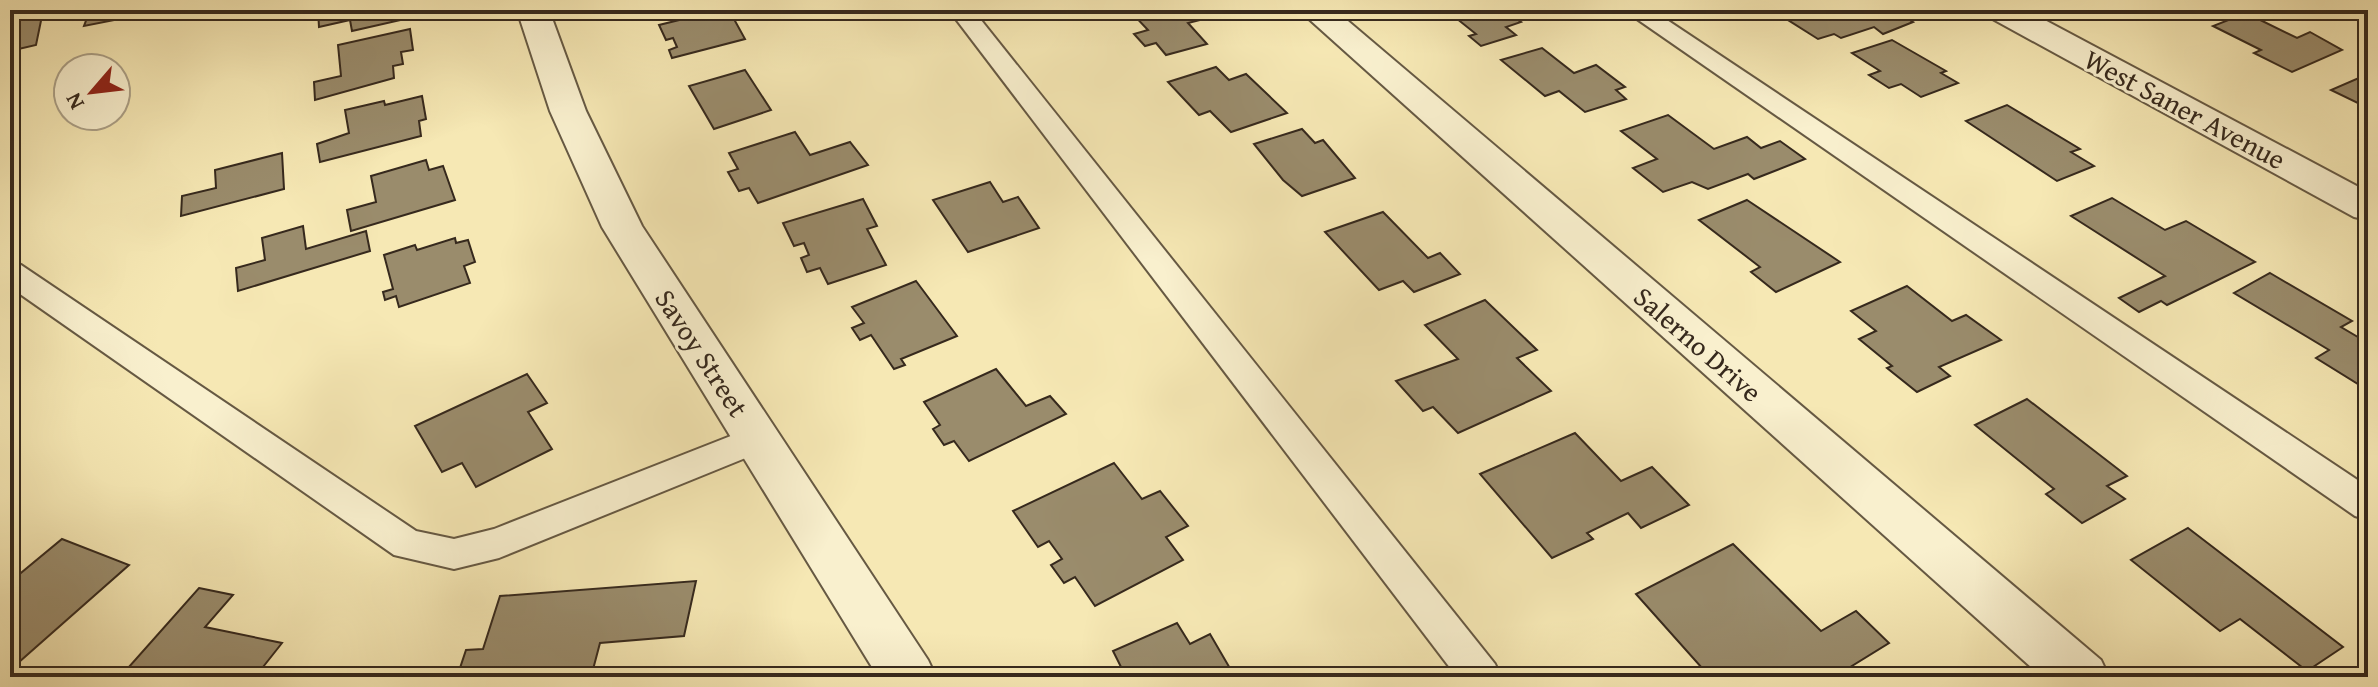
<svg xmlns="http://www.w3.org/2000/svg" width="2378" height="687" font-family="'Gentium Book Plus',serif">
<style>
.building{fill:#9a8c6c;stroke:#36291d;stroke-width:2}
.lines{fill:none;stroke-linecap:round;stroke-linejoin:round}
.service-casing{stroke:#665943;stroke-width:4}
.minor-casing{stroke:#665943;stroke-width:4}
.tertiary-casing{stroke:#665943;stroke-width:4}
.service{fill:#f9f0ce;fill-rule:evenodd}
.minor{fill:#f9f0ce;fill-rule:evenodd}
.tertiary{fill:#f9f0ce;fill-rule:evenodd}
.labels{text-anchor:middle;stroke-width:6;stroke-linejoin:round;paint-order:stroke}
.street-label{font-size:28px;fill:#36291d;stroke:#f9f0ce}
</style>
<rect width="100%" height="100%" fill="#f6e8b4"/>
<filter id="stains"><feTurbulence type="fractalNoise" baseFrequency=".0025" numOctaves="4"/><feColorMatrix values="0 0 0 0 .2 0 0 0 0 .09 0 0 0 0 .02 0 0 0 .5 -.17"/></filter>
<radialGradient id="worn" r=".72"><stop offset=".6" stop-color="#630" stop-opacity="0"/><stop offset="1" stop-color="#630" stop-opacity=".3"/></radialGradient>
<g class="building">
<path d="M 90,10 L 165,10 L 84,26 Z"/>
<path d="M 318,10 L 404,10 L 405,19 L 352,31 L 350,20 L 319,27 Z"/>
<path d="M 720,10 L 729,10 L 745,39 L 672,58 L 669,50 L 677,47 L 673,38 L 666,40 L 659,25 Z"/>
<path d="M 1129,10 L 1195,10 L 1204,19 L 1188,23 L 1207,44 L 1166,55 L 1156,43 L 1145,46 L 1134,34 L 1148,30 Z"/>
<path d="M 1446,10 L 1504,10 L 1521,22 L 1506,27 L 1516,35 L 1481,46 L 1469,36 L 1476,34 Z"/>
<path d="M 1772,10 L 1845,10 L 1858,17 L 1879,10 L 1893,10 L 1913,22 L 1883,34 L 1874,27 L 1841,38 L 1834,34 L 1818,39 Z"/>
<path d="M 43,11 L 36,45 L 10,51 L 10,18 Z"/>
<path d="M 2246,13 L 2297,38 L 2310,32 L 2342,50 L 2292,72 L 2254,53 L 2261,50 L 2213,26 Z"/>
<path d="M 410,29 L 413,50 L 401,52 L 403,64 L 393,66 L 394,78 L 315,100 L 314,82 L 341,76 L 338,45 Z"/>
<path d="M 1892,40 L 1946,71 L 1941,73 L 1958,83 L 1921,97 L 1901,84 L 1889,88 L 1869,75 L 1880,71 L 1852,53 Z"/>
<path d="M 1542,48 L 1574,73 L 1596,65 L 1625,87 L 1616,90 L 1626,99 L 1585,112 L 1559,91 L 1545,96 L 1501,60 Z"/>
<path d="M 1216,67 L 1229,80 L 1246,74 L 1287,113 L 1231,132 L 1210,111 L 1199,115 L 1168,82 Z"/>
<path d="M 745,70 L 771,110 L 714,129 L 689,86 Z"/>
<path d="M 2368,74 L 2368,108 L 2331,90 Z"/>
<path d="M 422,96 L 426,119 L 419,121 L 421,136 L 320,162 L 317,144 L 349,133 L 345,110 L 384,101 L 385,105 Z"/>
<path d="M 2007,105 L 2080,149 L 2071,152 L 2094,166 L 2057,181 L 1966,121 Z"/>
<path d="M 1668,115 L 1714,149 L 1747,137 L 1761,148 L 1780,141 L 1805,159 L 1754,179 L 1748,174 L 1708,189 L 1692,182 L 1663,192 L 1633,168 L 1657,159 L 1621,131 Z"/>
<path d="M 1302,129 L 1315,143 L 1323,140 L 1355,178 L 1302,196 L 1283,180 L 1254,144 Z"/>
<path d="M 795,132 L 810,155 L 850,142 L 868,165 L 758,203 L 749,188 L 739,191 L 728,172 L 738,169 L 729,153 Z"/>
<path d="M 282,153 L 284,189 L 181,216 L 182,196 L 216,188 L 215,170 Z"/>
<path d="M 426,160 L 429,170 L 443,166 L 455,200 L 351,231 L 347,210 L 376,202 L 371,176 Z"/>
<path d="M 990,182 L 1003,202 L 1018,197 L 1039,228 L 968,252 L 933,200 Z"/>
<path d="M 2112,198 L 2165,230 L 2186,221 L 2255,262 L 2167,305 L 2161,301 L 2139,312 L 2119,298 L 2165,276 L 2071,216 Z"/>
<path d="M 863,199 L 877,226 L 867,229 L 886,265 L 828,284 L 820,268 L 807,272 L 801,258 L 809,255 L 804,243 L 794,246 L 783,223 Z"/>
<path d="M 1747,200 L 1840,262 L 1776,292 L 1751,272 L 1760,267 L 1699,220 Z"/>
<path d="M 1383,212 L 1428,258 L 1440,253 L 1460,274 L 1414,292 L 1403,281 L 1379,290 L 1325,232 Z"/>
<path d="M 303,226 L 306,249 L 366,231 L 370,251 L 238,291 L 236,268 L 265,260 L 262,238 Z"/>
<path d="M 455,238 L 456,243 L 468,240 L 475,262 L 464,266 L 470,283 L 399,307 L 396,296 L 385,300 L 383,292 L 393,289 L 384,255 L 415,245 L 417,250 Z"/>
<path d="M 2270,273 L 2352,321 L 2341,327 L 2368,343 L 2368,378 L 2358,384 L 2316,358 L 2329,350 L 2234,293 Z"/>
<path d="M 916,281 L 957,336 L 901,359 L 905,365 L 894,369 L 871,335 L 860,340 L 852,328 L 864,323 L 852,307 Z"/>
<path d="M 1907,286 L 1952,321 L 1966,315 L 2001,340 L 1939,367 L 1950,376 L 1917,392 L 1887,368 L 1892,366 L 1859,339 L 1876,331 L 1851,311 Z"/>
<path d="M 1485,300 L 1537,350 L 1517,358 L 1551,391 L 1458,433 L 1433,407 L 1423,411 L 1396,381 L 1458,359 L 1425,325 Z"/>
<path d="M 996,369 L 1026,406 L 1050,396 L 1066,414 L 969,461 L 954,441 L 944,445 L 933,429 L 940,425 L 924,402 Z"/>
<path d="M 527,374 L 547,403 L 528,412 L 552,449 L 476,487 L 462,463 L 442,472 L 415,426 Z"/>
<path d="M 2027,399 L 2127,476 L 2107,486 L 2125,499 L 2082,523 L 2046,494 L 2054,489 L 1975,425 Z"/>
<path d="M 1575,433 L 1621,481 L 1652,467 L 1689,505 L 1641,528 L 1628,513 L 1587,533 L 1593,539 L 1552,558 L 1480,474 Z"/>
<path d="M 1114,463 L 1142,499 L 1160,491 L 1188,526 L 1166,537 L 1183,560 L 1095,606 L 1075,577 L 1064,583 L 1051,565 L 1062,559 L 1049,541 L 1038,547 L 1013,511 Z"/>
<path d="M 2188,528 L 2343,647 L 2307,671 L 2240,619 L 2220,631 L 2131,560 Z"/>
<path d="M 62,539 L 129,565 L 10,670 L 10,582 Z"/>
<path d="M 1733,544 L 1821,631 L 1856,611 L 1889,643 L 1834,677 L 1710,677 L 1636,594 Z"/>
<path d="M 696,581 L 684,636 L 600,643 L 591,677 L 457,677 L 466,650 L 483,649 L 500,596 Z"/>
<path d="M 199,588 L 233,595 L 205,627 L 282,643 L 255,677 L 120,677 Z"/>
<path d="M 1177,623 L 1190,644 L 1210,634 L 1235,677 L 1126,677 L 1113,651 Z"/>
</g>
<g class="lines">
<defs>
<g id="service">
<path d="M 949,10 L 973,10 L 1495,664 L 1501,677 L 1457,677 Z"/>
<path d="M 1624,10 L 1652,10 L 2368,487 L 2368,520 L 2355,516 Z"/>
<path d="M 2346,10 L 2368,10 L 2368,21 L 2350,15 Z"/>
<path d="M 10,262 L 21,265 L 416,531 L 454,539 L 494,529 L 746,430 L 758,426 L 770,430 L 775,439 L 770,448 L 499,558 L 454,569 L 394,555 L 10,287 Z"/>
</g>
<g id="minor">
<path d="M 517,10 L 549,10 L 586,111 L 642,226 L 928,660 L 936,677 L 878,677 L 602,227 L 550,111 Z"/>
<path d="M 1299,10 L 1335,10 L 2101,660 L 2109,677 L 2042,677 Z"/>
</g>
<path id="tertiary" d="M 1985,10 L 2026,10 L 2368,192 L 2368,220 L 2354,217 L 1989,17 Z"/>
</defs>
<use href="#service" class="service-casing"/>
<use href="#minor" class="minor-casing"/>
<use href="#tertiary" class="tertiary-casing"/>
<use href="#service" class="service"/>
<use href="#minor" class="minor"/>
<use href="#tertiary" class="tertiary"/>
</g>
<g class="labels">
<g class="street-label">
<text transform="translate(2185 109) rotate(28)" y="10">West Saner Avenue</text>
<text transform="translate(1698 344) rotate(41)" y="10">Salerno Drive</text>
<text transform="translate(702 353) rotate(57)" y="10">Savoy Street</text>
</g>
</g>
<rect width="2378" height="687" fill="none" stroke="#f6e8b4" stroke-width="40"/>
<rect x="12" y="12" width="2354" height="663" fill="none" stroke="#36291d" stroke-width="4"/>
<rect x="20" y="20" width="2338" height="647" fill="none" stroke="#36291d" stroke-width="2"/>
<g transform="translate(92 92) rotate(242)"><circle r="38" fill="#f9f0ce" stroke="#aba087" stroke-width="2"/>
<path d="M0-6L14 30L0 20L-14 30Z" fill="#8f2418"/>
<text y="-12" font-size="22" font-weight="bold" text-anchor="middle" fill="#36291d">N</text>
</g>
<rect width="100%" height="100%" filter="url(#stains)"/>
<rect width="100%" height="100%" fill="url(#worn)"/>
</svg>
